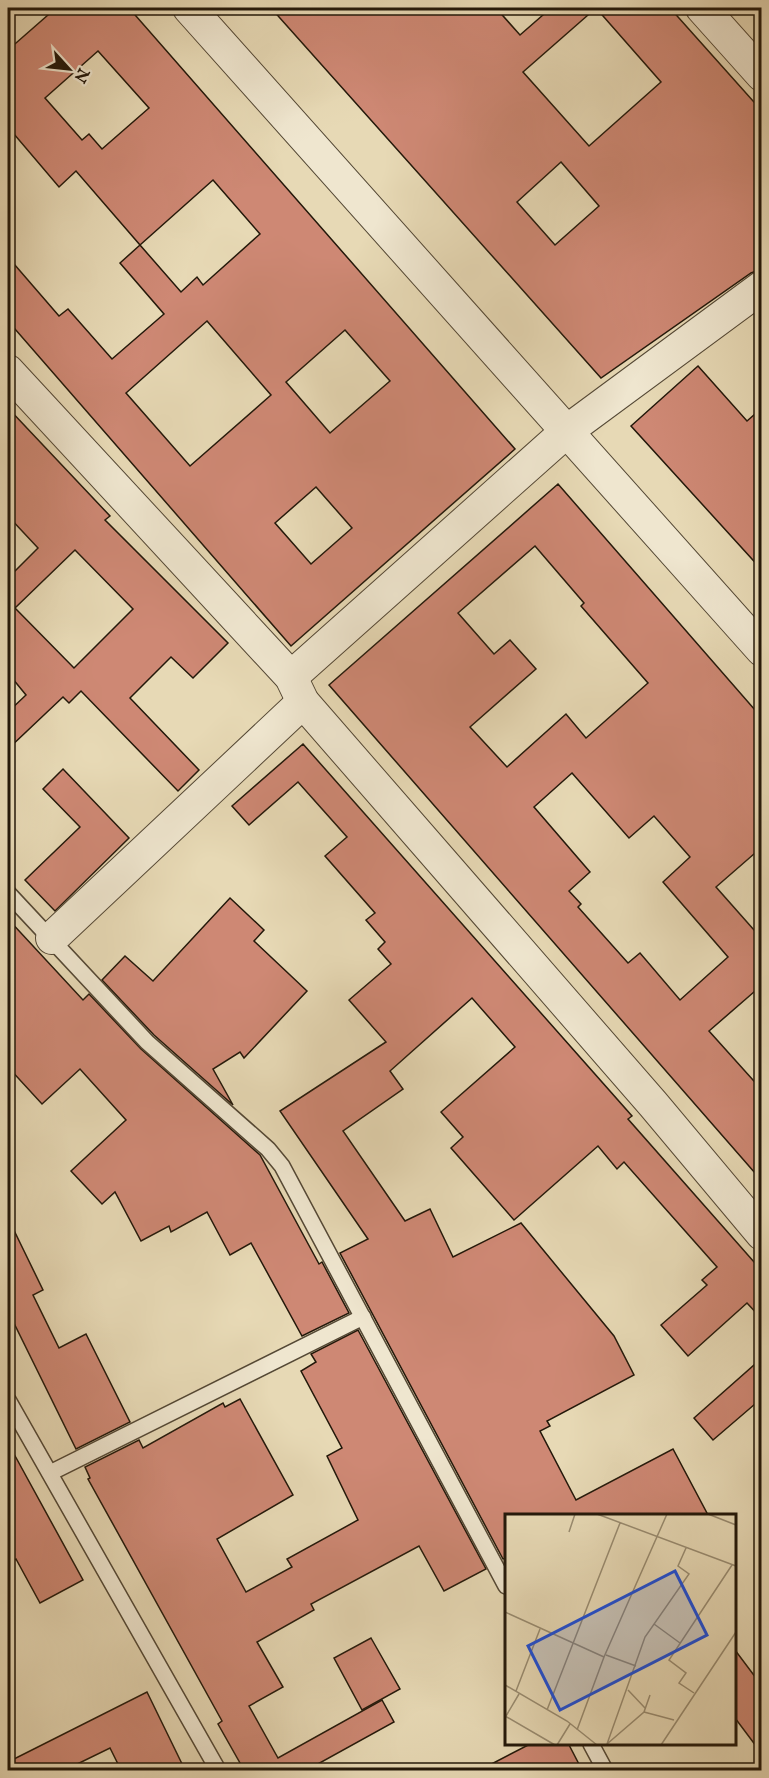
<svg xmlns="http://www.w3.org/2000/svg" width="769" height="1778" font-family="'IM FELL English',serif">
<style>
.building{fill:#ce8874;stroke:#23180a;stroke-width:1.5;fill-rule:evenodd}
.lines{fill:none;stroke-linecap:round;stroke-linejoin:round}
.service-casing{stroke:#544835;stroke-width:18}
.minor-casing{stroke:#544835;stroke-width:34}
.service{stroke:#efe6cf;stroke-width:15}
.minor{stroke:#efe6cf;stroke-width:32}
.inset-road{fill:none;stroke:#998c71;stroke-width:1.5}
.view{fill:#1d4ed8;fill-opacity:0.15;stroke:#1d4ed8;stroke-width:3}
.inset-edge{fill:none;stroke:#23180a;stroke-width:3}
</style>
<rect width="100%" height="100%" fill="#e7d9b5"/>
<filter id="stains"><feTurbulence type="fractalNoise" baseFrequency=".00333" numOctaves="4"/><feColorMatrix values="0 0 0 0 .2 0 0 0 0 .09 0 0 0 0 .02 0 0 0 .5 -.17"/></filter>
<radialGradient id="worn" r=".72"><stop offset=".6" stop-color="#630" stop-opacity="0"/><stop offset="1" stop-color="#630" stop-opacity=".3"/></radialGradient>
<g class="building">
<path d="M 56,8 L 129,8 L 515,449 L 291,646 L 8,321 L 8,257 L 59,316 L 68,309 L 112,359 L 164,314 L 120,263 L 140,245 L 76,171 L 59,187 L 8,127 L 8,50 ZM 98,51 L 149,108 L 102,149 L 89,134 L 82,140 L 45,98 ZM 213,180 L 260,234 L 203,285 L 197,277 L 181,292 L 140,245 ZM 207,321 L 271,395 L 190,466 L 126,393 ZM 345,330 L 390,381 L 330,433 L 286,382 ZM 316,487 L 352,528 L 311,564 L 275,523 Z"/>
<path d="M 271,8 L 496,8 L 520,35 L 551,8 L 670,8 L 762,111 L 762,269 L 751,273 L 601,378 ZM 596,8 L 661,82 L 589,146 L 523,72 ZM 561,162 L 599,206 L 555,245 L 517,202 Z"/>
<path d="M 698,366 L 747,421 L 762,408 L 762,570 L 631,426 Z"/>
<path d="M 8,408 L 110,516 L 105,520 L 228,643 L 193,678 L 171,657 L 130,698 L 199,770 L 178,791 L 81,691 L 69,703 L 63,697 L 8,749 L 8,712 L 26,695 L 8,673 L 8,578 L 38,548 L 8,516 ZM 75,550 L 133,609 L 74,668 L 15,608 Z"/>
<path d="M 558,484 L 762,718 L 762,847 L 716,887 L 762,939 L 762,985 L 709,1031 L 762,1090 L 762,1181 L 329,685 ZM 535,546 L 584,603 L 581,606 L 648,683 L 586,738 L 566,714 L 507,767 L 470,727 L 536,669 L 510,640 L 494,654 L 458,613 ZM 572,773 L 629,838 L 654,816 L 690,857 L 663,882 L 728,957 L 680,1000 L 640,953 L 628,963 L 578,907 L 581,904 L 569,891 L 590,872 L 534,807 Z"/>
<path d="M 303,744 L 632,1116 L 628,1119 L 762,1271 L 762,1319 L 747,1303 L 688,1356 L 661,1325 L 707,1285 L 702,1280 L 717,1267 L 624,1162 L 617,1169 L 598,1146 L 514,1220 L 451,1148 L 463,1137 L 441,1112 L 515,1047 L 472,998 L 390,1071 L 403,1089 L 343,1131 L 405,1221 L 430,1209 L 453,1257 L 521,1223 L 614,1336 L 634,1375 L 547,1421 L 550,1426 L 540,1431 L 576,1500 L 673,1449 L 708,1515 L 507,1515 L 507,1558 L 503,1559 L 340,1253 L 368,1239 L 280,1111 L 386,1042 L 349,1000 L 391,964 L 378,949 L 385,942 L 366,920 L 375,913 L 325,856 L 347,837 L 298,782 L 249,825 L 232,806 Z"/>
<path d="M 63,769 L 129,838 L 55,911 L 25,880 L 80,827 L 43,789 Z"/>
<path d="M 230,898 L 264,930 L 254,941 L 307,991 L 244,1058 L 240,1052 L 213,1069 L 233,1105 L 154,1035 L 102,980 L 125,956 L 153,981 Z"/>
<path d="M 8,919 L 83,1000 L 89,994 L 141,1049 L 260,1155 L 319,1264 L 322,1262 L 349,1313 L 302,1336 L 251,1243 L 230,1255 L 207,1212 L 171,1232 L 169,1226 L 141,1241 L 115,1192 L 102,1204 L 71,1171 L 126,1120 L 80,1069 L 42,1104 L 8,1067 Z"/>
<path d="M 8,1218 L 43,1290 L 33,1295 L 59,1348 L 86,1334 L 130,1422 L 76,1449 L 8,1311 Z"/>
<path d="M 358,1330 L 486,1569 L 444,1591 L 419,1546 L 311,1604 L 314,1610 L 257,1642 L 283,1687 L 249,1706 L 278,1758 L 382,1700 L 394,1722 L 307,1770 L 244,1770 L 218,1724 L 222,1721 L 88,1479 L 90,1478 L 85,1467 L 139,1440 L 143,1448 L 223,1403 L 225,1407 L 240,1399 L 293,1495 L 217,1539 L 246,1592 L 292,1567 L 287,1559 L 358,1520 L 327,1456 L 342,1448 L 301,1371 L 316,1362 L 311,1354 Z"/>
<path d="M 762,1358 L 762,1398 L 713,1440 L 694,1418 Z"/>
<path d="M 8,1443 L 83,1580 L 40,1603 L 16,1559 L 8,1564 Z"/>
<path d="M 371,1638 L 400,1689 L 362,1710 L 334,1658 Z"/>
<path d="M 735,1650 L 762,1686 L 762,1754 L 735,1718 Z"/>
<path d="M 147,1692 L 185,1770 L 121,1770 L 110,1748 L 65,1770 L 8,1770 L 8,1762 Z"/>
<path d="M 532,1743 L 568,1743 L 582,1770 L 480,1770 Z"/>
</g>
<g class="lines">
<defs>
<g id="service">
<path d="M 8,893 L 147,1042 L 268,1149 L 282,1166 L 506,1586"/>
<path d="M 8,1400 L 218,1770"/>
<path d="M 50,1473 L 363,1317"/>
<path d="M 591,1744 L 605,1770"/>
</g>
<g id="minor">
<path d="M 189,8 L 762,650"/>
<path d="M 702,8 L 762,75"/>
<path d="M 8,371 L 291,677 L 303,702 L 653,1104 L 762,1234"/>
<path d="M 291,677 L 567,431 L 762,287"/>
<path d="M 52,938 L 303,702"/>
</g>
</defs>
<use href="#service" class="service-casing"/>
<use href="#minor" class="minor-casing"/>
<use href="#service" class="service"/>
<use href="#minor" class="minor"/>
</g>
<g transform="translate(505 1514)">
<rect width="231" height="231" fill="#e7d9b5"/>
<path class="inset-road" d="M 92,0 L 231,52M 203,0 L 231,11M 64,18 L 70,0M 0,98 L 99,143M 149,110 L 175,129M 101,141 L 131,152M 0,171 L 62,207 L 92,231M 123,176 L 140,194M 11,177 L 35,115M 189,179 L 174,169 L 181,159 L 164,146 L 227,51M 42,196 L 115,9M 139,198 L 169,206M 0,202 L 50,231M 1,202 L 14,180M 72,216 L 99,143 L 162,0M 102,230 L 140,123 L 184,60 L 173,52 L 181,34M 102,230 L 139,198 L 145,181M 52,231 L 65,210M 156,231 L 231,118"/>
<path class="view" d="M 170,57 L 202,121 L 55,196 L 23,132 Z"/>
<rect width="231" height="231" class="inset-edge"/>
</g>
<rect width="769" height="1778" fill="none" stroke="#e7d9b5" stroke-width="30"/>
<rect x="9" y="9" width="751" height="1760" fill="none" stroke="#23180a" stroke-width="3"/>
<rect x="15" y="15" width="739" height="1748" fill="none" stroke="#23180a" stroke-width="1.5"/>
<g transform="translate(69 69) rotate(117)" stroke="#efe6cf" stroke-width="4.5" paint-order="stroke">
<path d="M0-4.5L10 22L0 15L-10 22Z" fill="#23180a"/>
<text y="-9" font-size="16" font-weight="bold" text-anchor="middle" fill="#23180a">N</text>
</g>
<rect width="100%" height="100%" filter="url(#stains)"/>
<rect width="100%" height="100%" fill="url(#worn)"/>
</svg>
